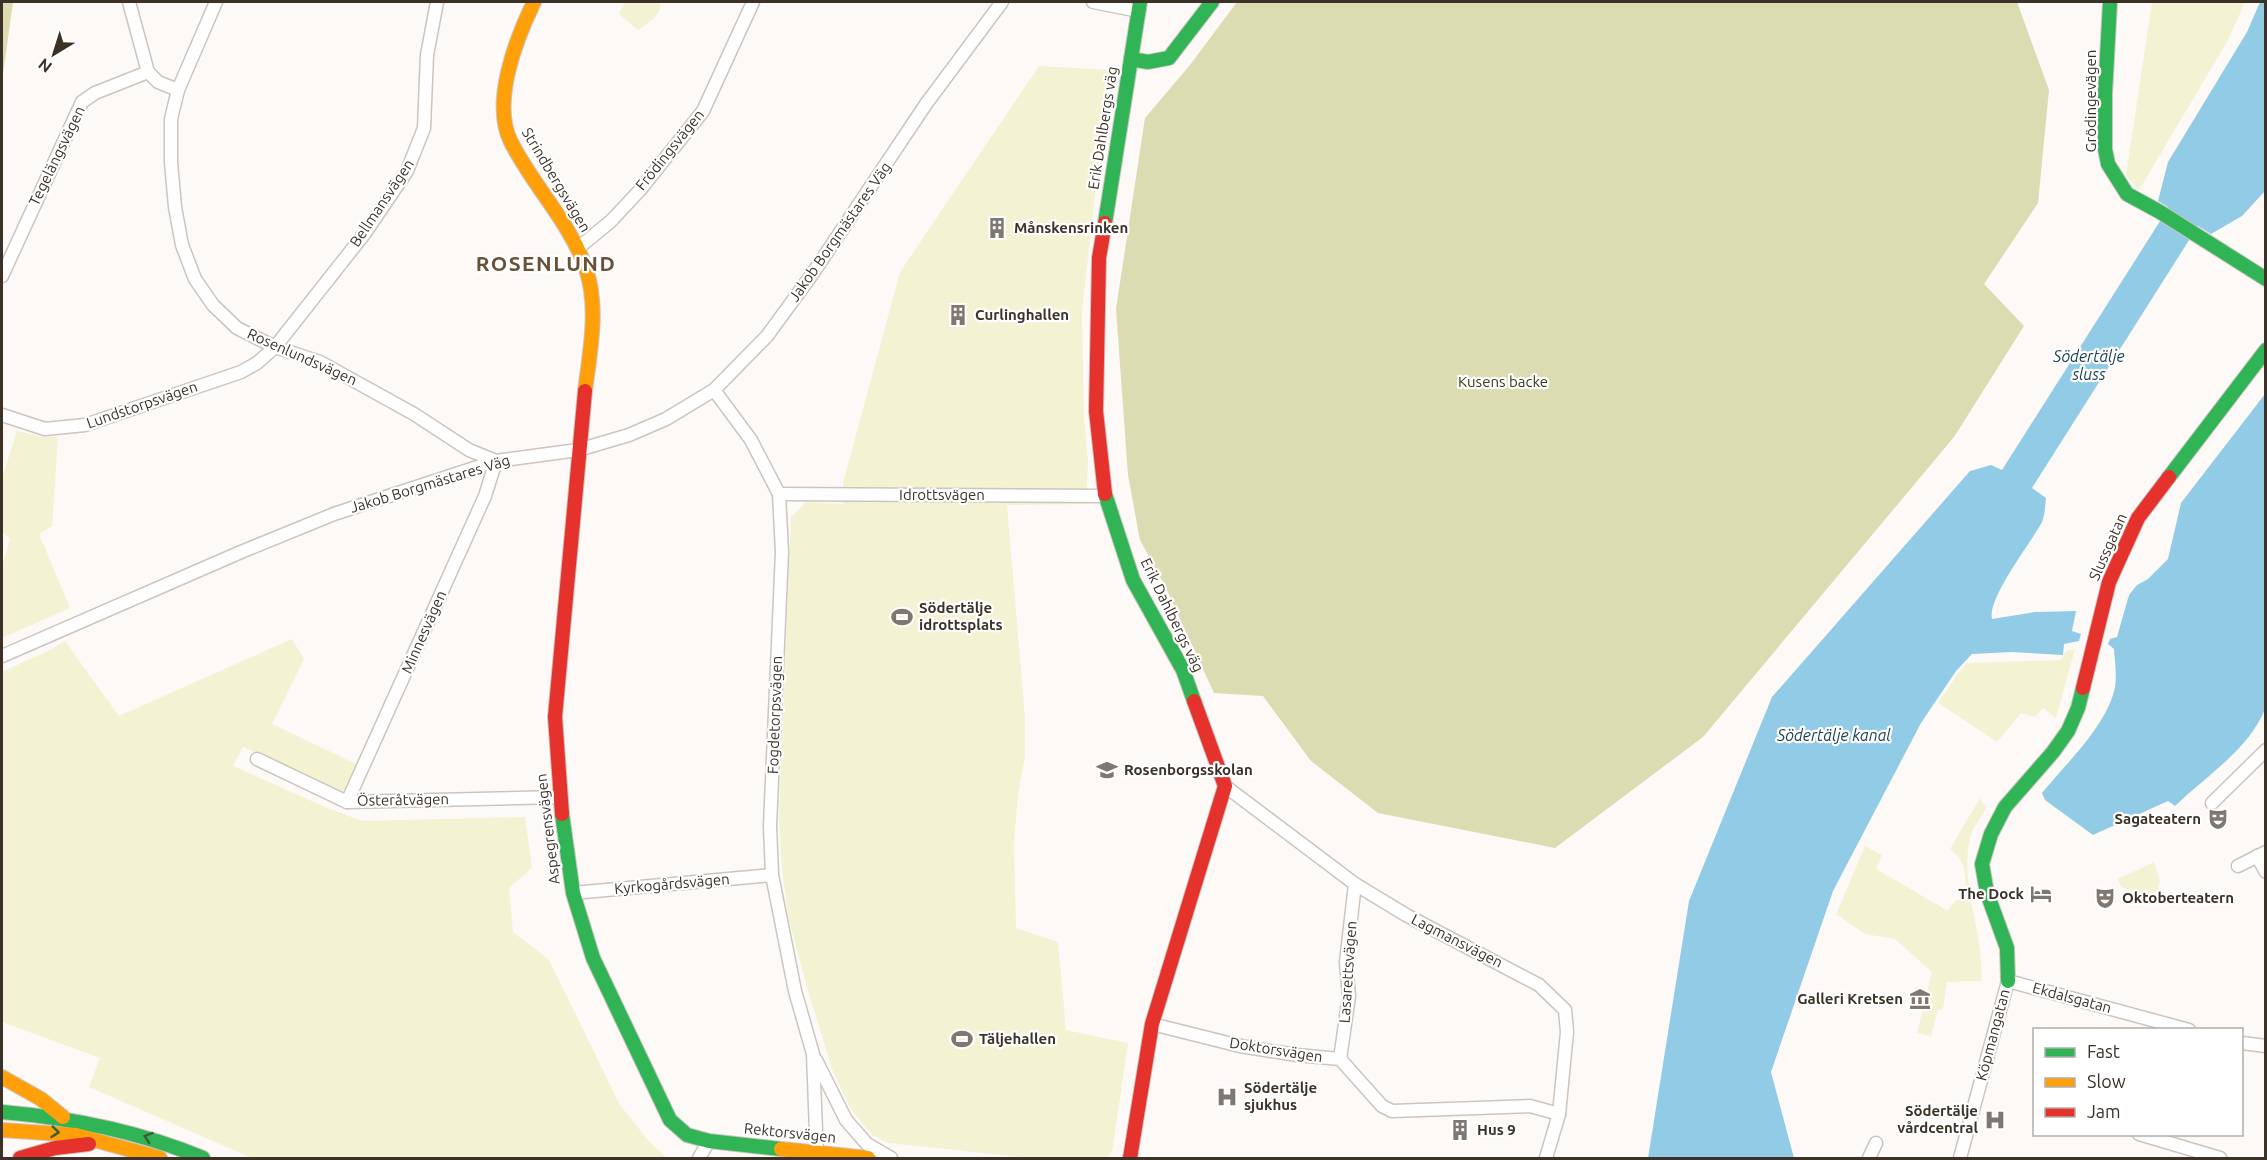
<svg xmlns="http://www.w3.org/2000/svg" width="2267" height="1160" font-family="Ubuntu,sans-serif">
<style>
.green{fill:#f3f3d4}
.forest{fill:#dbdcb1}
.water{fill:#92cbe6}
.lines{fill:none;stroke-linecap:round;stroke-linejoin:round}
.street-casing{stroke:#ccc5bf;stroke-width:15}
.fast-casing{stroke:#ccc5bf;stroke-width:16}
.slow-casing{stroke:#ccc5bf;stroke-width:16}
.jam-casing{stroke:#ccc5bf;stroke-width:16}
.street{stroke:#fffefe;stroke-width:12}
.fast{stroke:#30b455;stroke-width:14}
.slow{stroke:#ff9f0a;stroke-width:14}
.jam{stroke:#e5322d;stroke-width:14}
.oneway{stroke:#385f37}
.labels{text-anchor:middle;stroke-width:4.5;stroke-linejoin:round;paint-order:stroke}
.street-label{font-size:15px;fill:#3c3127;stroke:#fff}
.poi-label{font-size:15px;font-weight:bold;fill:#3c3127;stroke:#fff;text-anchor:start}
.park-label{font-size:15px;fill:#363716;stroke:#fff}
.water-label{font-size:16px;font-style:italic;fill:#183d4e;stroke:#fff}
.district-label{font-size:21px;font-weight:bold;letter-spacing:1.5px;fill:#695139;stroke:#fff}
</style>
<rect width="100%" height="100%" fill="#fcf9f7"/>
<g class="green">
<path d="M 625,2 L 657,2 L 661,5 C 659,17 647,24 638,30 L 619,14 Z"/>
<path d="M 2152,2 L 2245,2 L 2228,40 L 2139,190 L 2126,176 Z"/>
<path d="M 1039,66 L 1109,70 L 1082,311 L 1084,415 L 1088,461 L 1086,504 L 1007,505 L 1025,718 L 1025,757 L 1018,794 L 1014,843 L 1016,928 L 1058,942 L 1066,1030 L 1128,1043 L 1112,1152 L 1107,1158 L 1029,1158 L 888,1143 L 872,1135 L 861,1122 L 849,1106 L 832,1069 L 806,984 L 789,920 L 782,871 L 779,819 L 791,517 L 806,502 L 844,504 L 843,483 L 900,272 Z"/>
<path d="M 17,431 L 43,437 L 58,437 L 52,526 L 39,534 L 70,608 L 2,638 L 2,567 L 10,538 L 2,532 L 2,478 Z"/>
<path d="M 292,639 L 304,659 L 272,724 L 356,764 L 345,793 L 243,747 L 233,766 L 325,807 L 362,821 L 525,817 L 532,868 L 509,888 L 513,932 L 549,960 L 620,1105 L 648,1140 L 667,1158 L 252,1158 L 89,1087 L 100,1058 L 2,1022 L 2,672 L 52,649 L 65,641 L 119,716 Z"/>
<path d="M 2075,649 L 2056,718 L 2043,708 L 2035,717 L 2021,713 L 1997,742 L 1938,703 L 1957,675 L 1967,663 L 2061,660 L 2066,651 Z"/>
<path d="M 1980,798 L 1986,809 C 1981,818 1972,828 1970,838 C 1959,886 1985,933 1981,981 L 1947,982 L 1943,1009 L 1938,1010 L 1931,1036 L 1917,1033 L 1932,972 L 1895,939 L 1865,934 L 1836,914 L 1865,846 L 1882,855 L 1876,869 L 1948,911 L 1955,901 L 1967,897 L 1964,867 L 1958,856 L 1950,849 Z"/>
<path d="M 2154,862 L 2160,882 L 2155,899 L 2121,887 L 2118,879 Z"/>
</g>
<g class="forest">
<path d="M 2,2 L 13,2 L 2,81 Z"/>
<path d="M 1237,2 L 2017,2 L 2049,90 L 2038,203 L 1984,284 L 2024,326 L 1954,437 L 1703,737 L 1555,848 L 1378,813 L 1311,761 L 1263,696 L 1214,693 L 1166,588 L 1140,540 L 1128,475 L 1116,309 L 1145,118 L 1190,65 Z"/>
</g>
<g class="water">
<path d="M 2260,2 L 2265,2 L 2265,191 L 2242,216 L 2211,234 L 2198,226 L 2032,488 L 2046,498 C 2045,506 2045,515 2042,522 C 2031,543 1987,598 1992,619 L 2035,612 L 2076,611 L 2072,631 L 2081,634 L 2079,641 L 2064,644 L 2063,655 L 2012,652 L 1972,654 L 1956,671 L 1921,723 L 1833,891 L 1771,1072 L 1794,1158 L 1648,1158 L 1689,901 L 1772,697 L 1970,471 L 1991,465 L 2002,470 L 2162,218 L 2168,207 L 2158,201 L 2168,162 L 2247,32 Z"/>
<path d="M 2265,394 L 2266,707 C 2249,750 2207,775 2175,806 L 2168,801 L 2093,835 L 2045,800 L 2042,793 C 2065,765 2102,730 2113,695 C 2118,681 2115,664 2114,649 L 2108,644 L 2110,639 L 2117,637 L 2129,595 L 2137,585 L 2148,579 L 2168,559 L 2181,503 Z"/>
</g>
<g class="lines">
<defs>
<g id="street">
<path d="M 129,2 L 148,72 L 158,82 L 178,90"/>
<path d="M 216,2 L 178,90 L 171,119 L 171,162 L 175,207 L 182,245 L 195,279 L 213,305 L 237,328 L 275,347 L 320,362 L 414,414 L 469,450 L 496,461"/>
<path d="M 1093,2 L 1139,11"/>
<path d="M 577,249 L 611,221 L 640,190 L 703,111 L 753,2"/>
<path d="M 2,276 L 82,102 L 95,93 L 148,72"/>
<path d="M 714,390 L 751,440 L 779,494 L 782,552 L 770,826 L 772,875 L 795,991 L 813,1054 L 817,1158"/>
<path d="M 2,415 L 45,429 L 85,425 L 241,372 L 257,363 L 275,347 L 365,233 L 407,171 L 424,128 L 427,55 L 437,2"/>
<path d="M 779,494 L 1105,496"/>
<path d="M 2,656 L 241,552 L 334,514 L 496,461 L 578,450 L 629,435 L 666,419 L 714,390 L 767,336 L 813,273 L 926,104 L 1002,2"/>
<path d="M 257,759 L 347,802 L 559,797"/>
<path d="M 1225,786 L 1355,884 L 1406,915 L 1539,985 L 1565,1010 L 1567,1032 L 1559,1114 L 1546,1158"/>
<path d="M 347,802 L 485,496 L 496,461"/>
<path d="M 2212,803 L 2266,750"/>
<path d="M 2257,856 L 2266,872"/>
<path d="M 2238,866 L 2266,852"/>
<path d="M 573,893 L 772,875"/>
<path d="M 1152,1024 L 1240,1046 L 1297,1055 L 1340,1059 L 1382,1106 L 1392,1111 L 1530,1106 L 1559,1114"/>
<path d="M 2242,1043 L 2266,1046"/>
<path d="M 1340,1059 L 1349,996 L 1346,962 L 1355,884"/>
<path d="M 816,1060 L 846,1120 L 867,1144 L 891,1158"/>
<path d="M 2139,1134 L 2220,1158"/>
<path d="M 699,1158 L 709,1141"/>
<path d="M 1869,1158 L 1876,1143"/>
<path d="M 1960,1158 L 2008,981 L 2189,1030"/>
</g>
<g id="fast">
<path d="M 2110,2 L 2105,94 L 2105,149 L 2108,164 L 2127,194 L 2160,212 L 2266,279"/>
<path d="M 1131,59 L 1148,62 L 1169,58 L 1212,2"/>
<path d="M 1105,223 L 1140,2"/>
<path d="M 2169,477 L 2266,350"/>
<path d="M 1105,494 L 1133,580 L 1183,670 L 1194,701"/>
<path d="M 562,814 L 573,893 L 593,958 L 670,1120 L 687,1135 L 709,1141 L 781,1149"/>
<path d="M 2008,981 L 2007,948 L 1987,893 L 1982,864 L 1991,834 L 2005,807 L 2053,752 L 2068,731 L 2078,708 L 2083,688"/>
<path d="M 2,1112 C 72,1118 138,1131 203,1158"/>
</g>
<g id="slow">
<path d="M 534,2 C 516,39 491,103 511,142 C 533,186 570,222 586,269 C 599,307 590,352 585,391"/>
<path d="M 2,1077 L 41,1099 L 63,1117"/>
<path d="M 2,1130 L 76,1135 L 160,1158"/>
<path d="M 781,1149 L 868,1158"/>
</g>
<g id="jam">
<path d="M 1105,223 L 1099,258 L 1096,411 L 1105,494"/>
<path d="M 2083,688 L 2109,582 L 2138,518 L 2169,477"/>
<path d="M 562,814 L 555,717 L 585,391"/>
<path d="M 20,1158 L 55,1148 L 89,1144"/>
<path d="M 1130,1158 L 1152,1024 L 1225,786 L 1194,701"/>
</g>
</defs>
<use href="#street" class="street-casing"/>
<use href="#fast" class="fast-casing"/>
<use href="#slow" class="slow-casing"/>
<use href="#jam" class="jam-casing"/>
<use href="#street" class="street"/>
<use href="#fast" class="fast"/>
<use href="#slow" class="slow"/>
<use href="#jam" class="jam"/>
</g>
<defs><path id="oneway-chevron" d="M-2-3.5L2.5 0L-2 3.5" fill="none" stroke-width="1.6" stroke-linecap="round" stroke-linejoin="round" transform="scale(1.5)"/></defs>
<g class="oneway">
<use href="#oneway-chevron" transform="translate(55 1132) rotate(6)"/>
<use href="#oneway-chevron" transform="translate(148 1137) rotate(-161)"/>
</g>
<defs>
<symbol id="building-bare" viewBox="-9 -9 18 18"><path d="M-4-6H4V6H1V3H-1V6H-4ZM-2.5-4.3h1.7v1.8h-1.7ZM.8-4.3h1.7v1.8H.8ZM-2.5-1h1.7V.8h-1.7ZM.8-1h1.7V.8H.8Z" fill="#7f7770" stroke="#fff" stroke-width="2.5" paint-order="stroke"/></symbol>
<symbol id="stadium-bare" viewBox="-9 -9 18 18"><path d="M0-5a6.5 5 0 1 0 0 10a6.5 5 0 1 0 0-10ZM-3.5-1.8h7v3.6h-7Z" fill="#7f7770" stroke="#fff" stroke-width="2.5" paint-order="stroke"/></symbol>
<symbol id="school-bare" viewBox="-9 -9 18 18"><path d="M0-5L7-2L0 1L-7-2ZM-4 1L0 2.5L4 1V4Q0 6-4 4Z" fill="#7f7770" stroke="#fff" stroke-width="2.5" paint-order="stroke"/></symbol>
<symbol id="theatre-bare" viewBox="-9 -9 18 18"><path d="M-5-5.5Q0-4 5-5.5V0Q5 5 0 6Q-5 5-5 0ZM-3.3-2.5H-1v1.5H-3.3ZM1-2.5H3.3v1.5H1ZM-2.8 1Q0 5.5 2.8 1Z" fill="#7f7770" stroke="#fff" stroke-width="2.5" paint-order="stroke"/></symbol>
<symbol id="hotel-bare" viewBox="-9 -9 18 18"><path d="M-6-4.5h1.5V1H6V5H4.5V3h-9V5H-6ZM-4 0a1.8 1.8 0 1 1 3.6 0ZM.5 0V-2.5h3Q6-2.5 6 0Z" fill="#7f7770" stroke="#fff" stroke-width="2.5" paint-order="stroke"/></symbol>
<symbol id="museum-bare" viewBox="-9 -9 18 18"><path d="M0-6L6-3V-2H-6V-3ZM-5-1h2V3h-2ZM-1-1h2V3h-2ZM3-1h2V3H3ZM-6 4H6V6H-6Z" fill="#7f7770" stroke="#fff" stroke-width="2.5" paint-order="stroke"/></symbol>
<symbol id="hospital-bare" viewBox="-9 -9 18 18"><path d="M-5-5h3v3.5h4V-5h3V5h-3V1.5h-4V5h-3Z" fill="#7f7770" stroke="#fff" stroke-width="2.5" paint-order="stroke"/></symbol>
</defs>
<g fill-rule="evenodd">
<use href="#building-bare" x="982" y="213" width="30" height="30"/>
<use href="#building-bare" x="943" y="300" width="30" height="30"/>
<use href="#stadium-bare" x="887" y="602" width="30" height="30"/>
<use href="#school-bare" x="1092" y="755" width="30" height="30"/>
<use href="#theatre-bare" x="2203" y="804" width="30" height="30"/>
<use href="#hotel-bare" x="2026" y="879" width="30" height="30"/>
<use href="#theatre-bare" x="2090" y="883" width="30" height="30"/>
<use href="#museum-bare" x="1905" y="984" width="30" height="30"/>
<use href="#stadium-bare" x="947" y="1024" width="30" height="30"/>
<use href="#hospital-bare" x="1212" y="1082" width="30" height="30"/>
<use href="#hospital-bare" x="1980" y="1105" width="30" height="30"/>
<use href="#building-bare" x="1445" y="1115" width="30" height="30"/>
</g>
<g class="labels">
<g class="street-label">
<text transform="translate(2091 101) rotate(-90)" y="5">Grödingevägen</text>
<text transform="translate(1103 128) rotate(-81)" y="5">Erik Dahlbergs väg</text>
<text transform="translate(670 150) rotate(-51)" y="5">Frödingsvägen</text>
<text transform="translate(57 156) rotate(-64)" y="5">Tegelängsvägen</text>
<text transform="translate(556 180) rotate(59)" y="5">Strindbergsvägen</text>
<text transform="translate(382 203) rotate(-56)" y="5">Bellmansvägen</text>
<text transform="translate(840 232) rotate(-55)" y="5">Jakob Borgmästares Väg</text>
<text transform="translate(302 357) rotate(24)" y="5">Rosenlundsvägen</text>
<text transform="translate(142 405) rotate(-19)" y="5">Lundstorpsvägen</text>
<text transform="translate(430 484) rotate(-17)" y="5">Jakob Borgmästares Väg</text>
<text x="942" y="500">Idrottsvägen</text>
<text transform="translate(2108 547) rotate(-66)" y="5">Slussgatan</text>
<text transform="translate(1172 615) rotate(64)" y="5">Erik Dahlbergs väg</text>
<text transform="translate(424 632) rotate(-66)" y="5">Minnesvägen</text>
<text transform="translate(775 715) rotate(-88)" y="5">Fogdetorpsvägen</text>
<text transform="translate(403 800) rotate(-1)" y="5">Österåtvägen</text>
<text transform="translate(548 829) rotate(-97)" y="5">Aspegrensvägen</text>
<text transform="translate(672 884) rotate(-5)" y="5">Kyrkogårdsvägen</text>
<text transform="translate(1457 941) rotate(27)" y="5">Lagmansvägen</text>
<text transform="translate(1348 972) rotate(-86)" y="5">Lasarettsvägen</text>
<text transform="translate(2072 998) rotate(15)" y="5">Ekdalsgatan</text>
<text transform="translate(1993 1035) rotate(-75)" y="5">Köpmangatan</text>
<text transform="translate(1276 1050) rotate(9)" y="5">Doktorsvägen</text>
<text transform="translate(790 1133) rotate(6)" y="5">Rektorsvägen</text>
</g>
<g class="poi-label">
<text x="1014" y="233">Månskensrinken</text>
<text x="975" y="320">Curlinghallen</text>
<text x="919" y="613">Södertälje<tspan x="919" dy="17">idrottsplats</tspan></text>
<text x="1124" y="775">Rosenborgsskolan</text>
<text x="2201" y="824" text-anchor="end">Sagateatern</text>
<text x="2024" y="899" text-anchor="end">The Dock</text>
<text x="2122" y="903">Oktoberteatern</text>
<text x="1903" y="1004" text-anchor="end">Galleri Kretsen</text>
<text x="979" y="1044">Täljehallen</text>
<text x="1244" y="1093">Södertälje<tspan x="1244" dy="17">sjukhus</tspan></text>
<text x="1978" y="1116" text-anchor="end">Södertälje<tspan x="1978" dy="17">vårdcentral</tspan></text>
<text x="1477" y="1135">Hus 9</text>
</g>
<g class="park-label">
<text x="1503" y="387">Kusens backe</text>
</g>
<g class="water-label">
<text x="2089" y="362">Södertälje<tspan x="2089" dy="18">sluss</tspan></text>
<text x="1834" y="741">Södertälje kanal</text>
</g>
<g class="district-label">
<text x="546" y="271">ROSENLUND</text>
</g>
</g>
<rect width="2267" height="1160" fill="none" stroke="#3c3127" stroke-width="6"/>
<rect x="2033" y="1028" width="210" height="108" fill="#ffffff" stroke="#b1ada9" stroke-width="1.5"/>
<rect x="2045" y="1048" width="30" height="9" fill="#30b455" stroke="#b1ada9" stroke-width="1.5"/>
<text x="2087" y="1058" font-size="18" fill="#3c3127">Fast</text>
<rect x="2045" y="1078" width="30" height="9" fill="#ff9f0a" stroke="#b1ada9" stroke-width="1.5"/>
<text x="2087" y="1088" font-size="18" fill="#3c3127">Slow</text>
<rect x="2045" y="1108" width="30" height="9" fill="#e5322d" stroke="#b1ada9" stroke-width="1.5"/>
<text x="2087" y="1118" font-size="18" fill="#3c3127">Jam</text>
<g transform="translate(54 54) rotate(218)" stroke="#ffffff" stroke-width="4.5" paint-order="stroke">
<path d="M0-4.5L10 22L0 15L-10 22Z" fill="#3c3127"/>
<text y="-9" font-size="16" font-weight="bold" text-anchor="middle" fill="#3c3127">N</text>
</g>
</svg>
